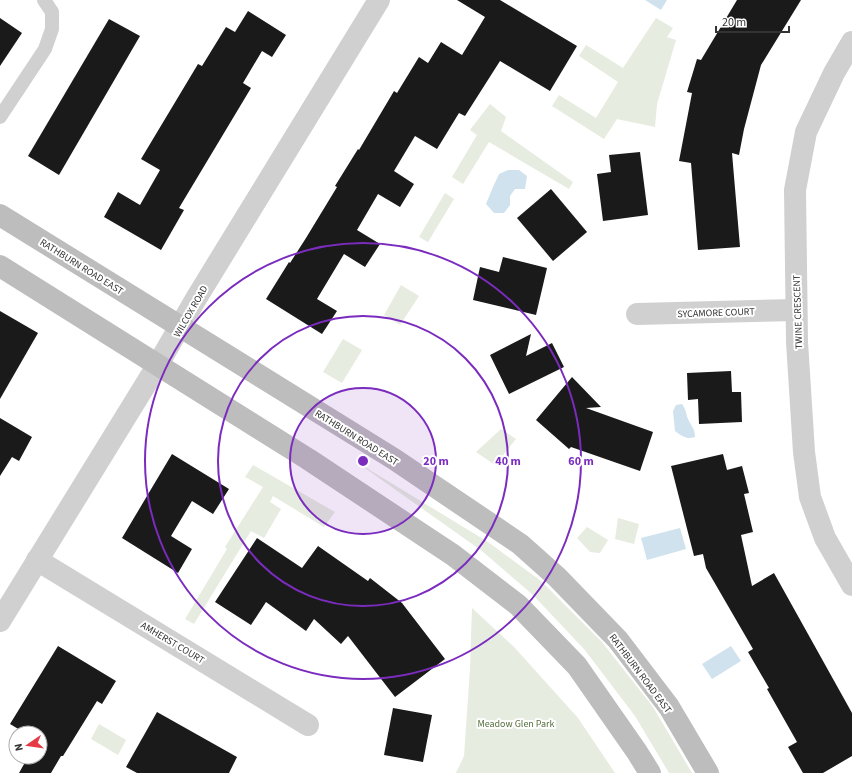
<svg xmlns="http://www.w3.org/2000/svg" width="852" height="773" font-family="'Source Sans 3',sans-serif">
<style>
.green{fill:#e6ecdf}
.water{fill:#cfe2ee}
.building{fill:#1a1a1a}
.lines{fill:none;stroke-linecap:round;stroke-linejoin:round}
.lane{stroke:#d0d0d0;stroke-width:14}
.street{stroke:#d0d0d0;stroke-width:22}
.secondary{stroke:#bdbdbd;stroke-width:22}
.ring{fill:none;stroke:#7b2cbf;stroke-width:2}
.labels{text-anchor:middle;stroke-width:4;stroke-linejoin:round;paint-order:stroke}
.street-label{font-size:10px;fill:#333;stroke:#fff}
.park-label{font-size:10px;fill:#56703f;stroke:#fff}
.centre{fill:#7b2cbf;stroke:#fff;stroke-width:2}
.ring-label{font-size:12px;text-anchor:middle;font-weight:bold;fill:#7b2cbf;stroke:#fff;stroke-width:4;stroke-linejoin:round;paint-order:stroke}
</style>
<rect width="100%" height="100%" fill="#fff"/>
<g class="green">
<path d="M 656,18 L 673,28 L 667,37 L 676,40 L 657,104 L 655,127 L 617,119 L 604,139 L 552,106 L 559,95 L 596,118 L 618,82 L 579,56 L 586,45 L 623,68 Z"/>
<path d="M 490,104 L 506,117 L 501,131 L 573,182 L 569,189 L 489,142 L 463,184 L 452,177 L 477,135 L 470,130 Z"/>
<path d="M 445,193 L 454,199 L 428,242 L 419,237 Z"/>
<path d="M 401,285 L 419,296 L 400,325 L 384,315 Z"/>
<path d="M 343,339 L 362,350 L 342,383 L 323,372 Z"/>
<path d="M 501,429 L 516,439 L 495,465 L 476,452 Z"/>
<path d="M 355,461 L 488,542 L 541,581 L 602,642 L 653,707 L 692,773 L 669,773 L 635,716 L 584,649 L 533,595 L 482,551 Z"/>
<path d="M 253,465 L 335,512 L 324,527 L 273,496 L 270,502 L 281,509 L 264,538 L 251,531 L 194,624 L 185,619 L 227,549 L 225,547 L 263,487 L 245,477 Z"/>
<path d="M 618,518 L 639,524 L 634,544 L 615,539 Z"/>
<path d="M 587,527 L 608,540 L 600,553 L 590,552 L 577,538 Z"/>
<path d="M 472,608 L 515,648 L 578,718 L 615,773 L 456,773 L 464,756 L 470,669 Z"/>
<path d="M 99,724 L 126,740 L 118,755 L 91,739 Z"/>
</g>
<g class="water">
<path d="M 645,0 L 667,0 L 661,10 Z"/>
<path d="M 508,170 L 519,170 L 527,176 L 525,189 L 515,189 L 510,196 L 510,205 L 504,213 L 494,213 L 486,204 L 493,187 L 499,174 Z"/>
<path d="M 682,404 C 686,409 686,414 688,419 C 691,426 695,428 695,437 C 687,440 682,436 675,431 L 673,411 L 676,405 Z"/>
<path d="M 680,528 L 686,549 L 647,560 L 641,538 Z"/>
<path d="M 731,646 L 741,661 L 712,679 L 702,664 Z"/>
</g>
<g class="building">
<path d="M 457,0 L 500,0 L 577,46 L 550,91 L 500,61 L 465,116 L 459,113 L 437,149 L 415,136 L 394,171 L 414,184 L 400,207 L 378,194 L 357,230 L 380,244 L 365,267 L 344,254 L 317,299 L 337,311 L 322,334 L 266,299 L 289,262 L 290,263 L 306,238 L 337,187 L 335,186 L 358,149 L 359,150 L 394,91 L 397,93 L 419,57 L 428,63 L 441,42 L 462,55 L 485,17 Z"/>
<path d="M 737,0 L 801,0 L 761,65 L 744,129 L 739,155 L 732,153 L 740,247 L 698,250 L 691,163 L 679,161 L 692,93 L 687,92 L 697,59 L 701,60 Z"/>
<path d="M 248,11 L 286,35 L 272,57 L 262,51 L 243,83 L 251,88 L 179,208 L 184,210 L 161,250 L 104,217 L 118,192 L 140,205 L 160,170 L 141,159 L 198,64 L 202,66 L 226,27 L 235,32 Z"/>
<path d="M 0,18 L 22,33 L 0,66 Z"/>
<path d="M 109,19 L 140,36 L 59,175 L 28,156 Z"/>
<path d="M 640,152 L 648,215 L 603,221 L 597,174 L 611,172 L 609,155 Z"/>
<path d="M 551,189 L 587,232 L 553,261 L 517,218 Z"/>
<path d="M 503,257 L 547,268 L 536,315 L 473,300 L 480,267 L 499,272 Z"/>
<path d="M 0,311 L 38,333 L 0,399 Z"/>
<path d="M 531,334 L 526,356 L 552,343 L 564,367 L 509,394 L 490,355 Z"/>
<path d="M 731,371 L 732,392 L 741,392 L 742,422 L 699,424 L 698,399 L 688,400 L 687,373 Z"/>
<path d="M 572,377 L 601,407 L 586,408 L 653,432 L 640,471 L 571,447 L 569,449 L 536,420 Z"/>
<path d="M 0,418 L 32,437 L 19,461 L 12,457 L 0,476 Z"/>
<path d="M 172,454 L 229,489 L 213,514 L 192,501 L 171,536 L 192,549 L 178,573 L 122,538 Z"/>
<path d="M 723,454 L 727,470 L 742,466 L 749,493 L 744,494 L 753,532 L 741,535 L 752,586 L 774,573 L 852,713 L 852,756 L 823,773 L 803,773 L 788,747 L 797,742 L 767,689 L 769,688 L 748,652 L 753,649 L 706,568 L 703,554 L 694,556 L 671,466 Z"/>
<path d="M 257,538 L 302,568 L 318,546 L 368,581 L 370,578 L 402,603 L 445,659 L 395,697 L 348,636 L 341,644 L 314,619 L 306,631 L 266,602 L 251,625 L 215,602 Z"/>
<path d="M 58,646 L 116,681 L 102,704 L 97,701 L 63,756 L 61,756 L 51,773 L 19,773 L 28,757 L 40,757 L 40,733 L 25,733 L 10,724 Z"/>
<path d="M 393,708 L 432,715 L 423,762 L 384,755 Z"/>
<path d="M 157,712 L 237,757 L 229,773 L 137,773 L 126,767 Z"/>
</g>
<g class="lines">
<path class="lane" d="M 0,117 L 45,49 L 52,29 L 52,12 L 44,0"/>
<g class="street">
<path d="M 852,42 L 834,73 L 806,132 L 795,190 L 797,342 L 804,452 L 810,497 L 825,538 L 852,585"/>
<path d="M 637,314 L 796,310"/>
<path d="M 37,560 L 308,725"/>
<path d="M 0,621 L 157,366 L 197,297 L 379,0"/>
</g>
<g class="secondary">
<path d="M 0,215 L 394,459 L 520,544 L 557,577 L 618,640 L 669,707 L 708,773"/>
<path d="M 0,266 L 308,459 L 453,555 L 518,605 L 577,666 L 637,752 L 650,773"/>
</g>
</g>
<circle cx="363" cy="461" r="73" fill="#7b2cbf" fill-opacity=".12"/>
<g class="ring">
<circle cx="363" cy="461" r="73"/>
<circle cx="363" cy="461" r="145"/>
<circle cx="363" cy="461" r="218"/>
</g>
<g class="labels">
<g class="street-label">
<text transform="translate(82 266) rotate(32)" y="4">RATHBURN ROAD EAST</text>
<text transform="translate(190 311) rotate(-60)" y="4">WILCOX ROAD</text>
<text transform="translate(716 312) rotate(-2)" y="4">SYCAMORE COURT</text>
<text transform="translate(797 312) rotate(-92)" y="4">TWINE CRESCENT</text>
<text transform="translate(357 437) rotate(32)" y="4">RATHBURN ROAD EAST</text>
<text transform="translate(173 642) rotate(31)" y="4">AMHERST COURT</text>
<text transform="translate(641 673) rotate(53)" y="4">RATHBURN ROAD EAST</text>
</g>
<g class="park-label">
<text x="516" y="727">Meadow Glen Park</text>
</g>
</g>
<circle cx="363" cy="461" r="6" class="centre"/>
<g class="ring-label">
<text x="436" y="465">20 m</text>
<text x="508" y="465">40 m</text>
<text x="581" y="465">60 m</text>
</g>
<g transform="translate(28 745) rotate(257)"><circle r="19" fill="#ffffff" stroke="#adadad"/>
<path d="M0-3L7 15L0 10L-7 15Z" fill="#e63946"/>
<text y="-6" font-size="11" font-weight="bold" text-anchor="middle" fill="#333333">N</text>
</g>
<path d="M716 26v6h73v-6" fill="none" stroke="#333333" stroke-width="2"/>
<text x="722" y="26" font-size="12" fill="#333333" stroke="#ffffff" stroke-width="3" paint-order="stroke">20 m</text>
</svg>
